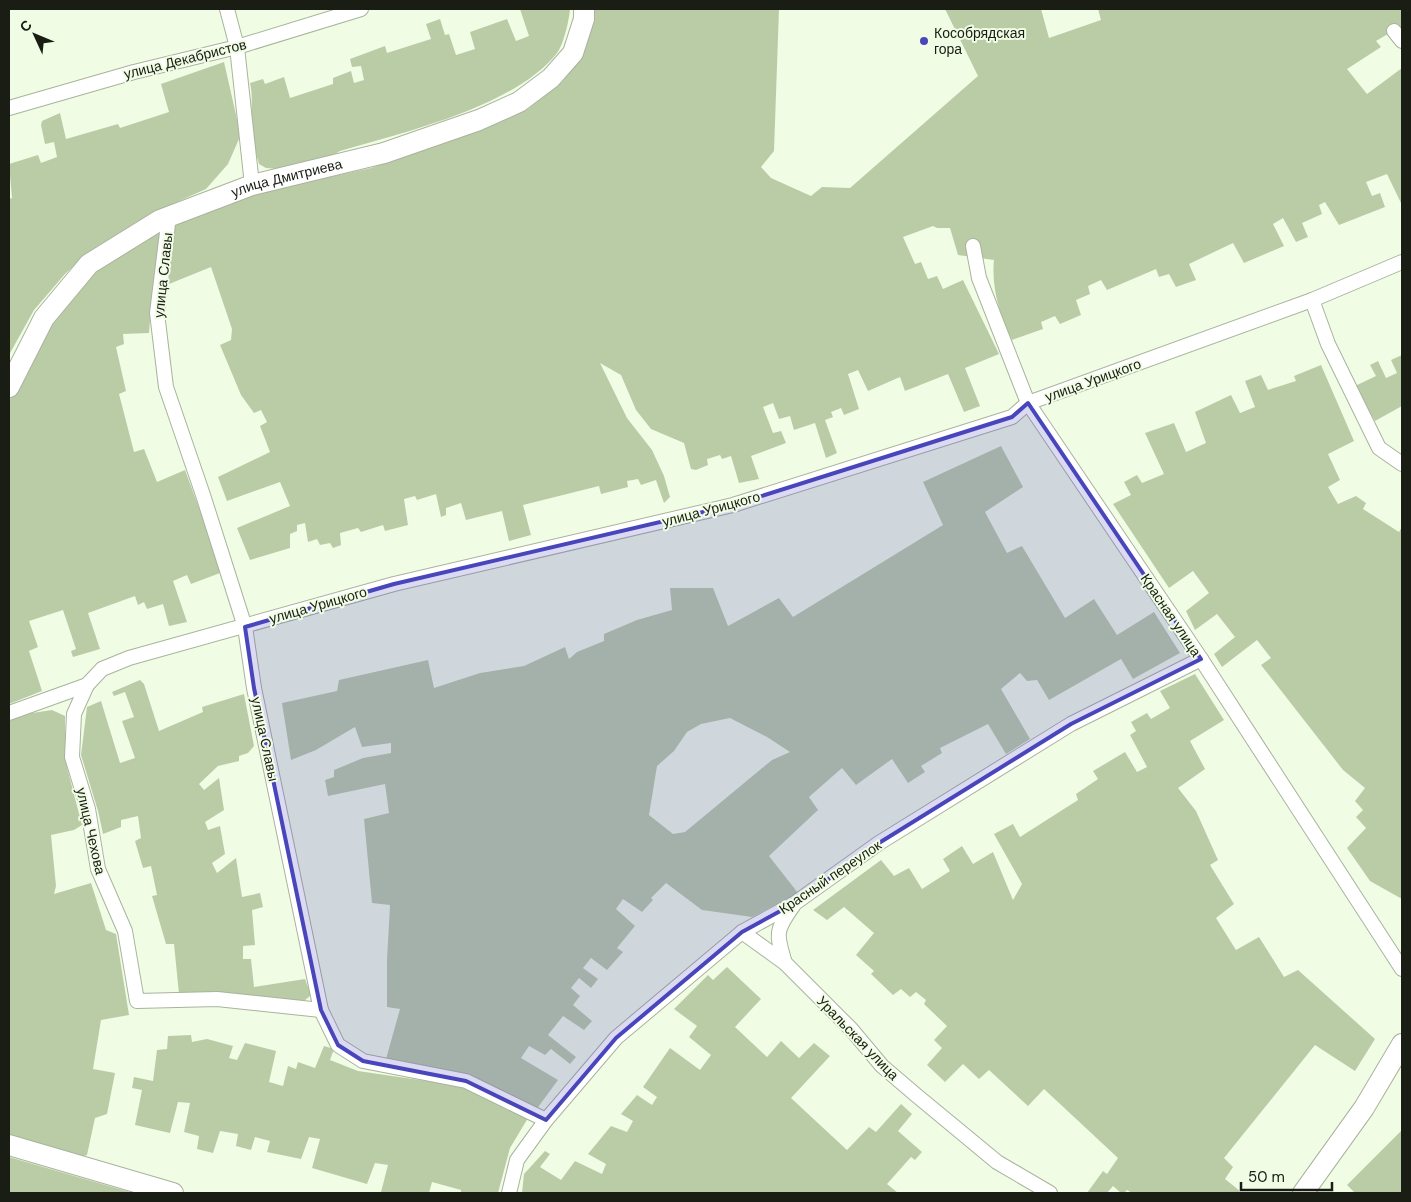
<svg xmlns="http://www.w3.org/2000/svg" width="1411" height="1202" font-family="'DM Sans',sans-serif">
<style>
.green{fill:#bacca6;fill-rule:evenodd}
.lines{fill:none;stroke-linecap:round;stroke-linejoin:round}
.street-casing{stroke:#a9b39d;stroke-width:16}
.secondary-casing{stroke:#a9b39d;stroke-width:22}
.street{stroke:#fff;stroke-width:14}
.secondary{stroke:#fff;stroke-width:20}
.marked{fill:#4946bc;fill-opacity:0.2;stroke:#4946bc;stroke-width:4;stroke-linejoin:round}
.poi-dot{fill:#4946bc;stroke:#f1fce5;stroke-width:2}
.labels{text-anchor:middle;stroke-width:4;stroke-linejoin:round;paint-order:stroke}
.poi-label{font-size:14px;fill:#191d14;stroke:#f1fce5;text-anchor:start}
.street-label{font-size:14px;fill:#191d14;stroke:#f1fce5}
</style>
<rect width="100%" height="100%" fill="#f1fce5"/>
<g class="green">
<path d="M 520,9 L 570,9 C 569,20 564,44 557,53 C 516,106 403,133 340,151 L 335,154 L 279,169 L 266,168 L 259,164 C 255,150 252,135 252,119 C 251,107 253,95 250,83 L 263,79 L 265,84 L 284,77 L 290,98 L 333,84 L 333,78 L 351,71 L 354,83 L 364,80 L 361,66 L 352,67 L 350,59 L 385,46 L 387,53 L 431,39 L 426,24 L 440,19 L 445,35 L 449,34 L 456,55 L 475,49 L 470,32 L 507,19 L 516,41 L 529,36 Z"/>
<path d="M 592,9 L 779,9 L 774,151 L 761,167 L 771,178 L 811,196 L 822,187 L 850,188 L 978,76 L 945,9 L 1041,9 L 1049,38 L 1101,20 L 1098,9 L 1402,9 L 1402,33 L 1398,28 L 1376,41 L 1381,47 L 1347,69 L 1367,94 L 1402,68 L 1402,202 L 1401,203 L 1387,174 L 1366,182 L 1372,196 L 1380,193 L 1385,207 L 1339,225 L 1325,202 L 1319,205 L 1322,214 L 1302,223 L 1308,237 L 1296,242 L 1283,218 L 1273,224 L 1284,246 L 1244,263 L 1233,243 L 1189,264 L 1196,280 L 1176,287 L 1169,274 L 1159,277 L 1156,269 L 1107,290 L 1101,280 L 1088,286 L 1090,294 L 1076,300 L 1081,315 L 1060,324 L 1055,316 L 1041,322 L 1043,329 L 1012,340 C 1000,316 991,287 994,260 L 958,255 L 950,228 L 937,228 L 933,226 L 903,237 L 915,264 L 921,262 L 928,279 L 937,276 L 943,289 L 963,280 L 999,354 L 965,368 L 980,406 L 964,412 L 948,374 L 905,391 L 900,377 L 868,391 L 858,370 L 848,374 L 859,409 L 844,415 L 841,408 L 831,412 L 833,417 L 825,420 L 837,453 L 826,458 L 815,423 L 794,430 L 790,416 L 779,419 L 773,403 L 763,407 L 773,433 L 781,431 L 786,443 L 751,456 L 759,479 L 739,483 L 731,456 L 722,459 L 720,455 L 707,459 L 708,465 L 696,470 L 691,469 L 684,443 L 651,429 L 636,410 L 621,375 L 600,363 L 627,418 L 652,450 L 664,476 L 670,497 L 664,503 L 656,480 L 641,485 L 638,479 L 627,481 L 628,487 L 601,494 L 599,486 L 523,505 L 531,535 L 509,541 L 502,511 L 466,520 L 461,503 L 446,508 L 446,515 L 441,517 L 436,494 L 417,500 L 415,496 L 404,499 L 408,525 L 385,531 L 383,525 L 361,532 L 358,528 L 340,533 L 341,545 L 333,548 L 330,543 L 320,545 L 317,539 L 308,542 L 305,523 L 297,525 L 297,531 L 290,534 L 290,548 L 250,560 L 237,528 L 290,506 L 280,482 L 227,501 L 218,477 L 270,452 L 260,426 L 267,422 L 261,410 L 254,413 L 241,395 L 220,345 L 231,340 L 232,329 L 211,267 L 169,284 L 173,224 L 261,192 L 371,168 L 476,131 L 528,109 L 562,82 L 583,55 Z"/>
<path d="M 224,62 L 239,128 L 239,139 L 228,164 L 206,189 L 159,210 L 89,252 L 65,274 L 34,310 L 9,355 L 9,199 L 12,198 L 9,164 L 38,155 L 41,163 L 57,157 L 54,142 L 45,144 L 41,125 L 42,121 L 60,113 L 66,139 L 118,124 L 120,128 L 169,112 L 161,84 Z"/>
<path d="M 161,231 L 152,296 L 149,333 L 123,334 L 124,344 L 116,347 L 126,391 L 119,394 L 134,452 L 144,449 L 157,482 L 185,470 L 213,546 L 220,573 L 191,584 L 187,575 L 173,581 L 187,622 L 169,626 L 163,604 L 147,609 L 144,602 L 138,605 L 135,596 L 88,613 L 100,649 L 73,657 L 71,651 L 76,649 L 63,610 L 29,621 L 38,647 L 29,651 L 42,691 L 9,704 L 9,401 L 51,323 L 93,272 Z"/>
<path d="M 1402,355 L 1402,406 L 1375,421 L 1355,386 L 1376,376 L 1370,365 L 1378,361 L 1386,378 L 1397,373 L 1391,360 Z"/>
<path d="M 1321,365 L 1354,441 L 1328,454 L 1340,480 L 1328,487 L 1338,504 L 1356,496 L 1366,503 L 1363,509 L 1399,532 L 1402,527 L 1402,899 L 1370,881 L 1347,848 L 1366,828 L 1356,817 L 1363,810 L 1355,801 L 1365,788 L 1343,770 L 1261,665 L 1271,658 L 1257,640 L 1222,667 L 1214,654 L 1235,637 L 1217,614 L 1195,630 L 1186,611 L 1209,593 L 1193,571 L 1169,588 L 1113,504 L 1131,495 L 1124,482 L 1137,475 L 1142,483 L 1164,474 L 1145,433 L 1174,423 L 1186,452 L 1206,443 L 1195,412 L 1231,395 L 1240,413 L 1255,407 L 1245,381 L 1261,375 L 1268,390 L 1296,381 L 1294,376 Z"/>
<path d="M 1001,446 L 1023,487 L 985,512 L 1007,553 L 1022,546 L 1065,618 L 1094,599 L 1117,635 L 1154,612 L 1180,653 L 1133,679 L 1121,659 L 1049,700 L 1037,680 L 1027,681 L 1020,673 L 1001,689 L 1030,739 L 1006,754 L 988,724 L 940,748 L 942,753 L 921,766 L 925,772 L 908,783 L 892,759 L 856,785 L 842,768 L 809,797 L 818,810 L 769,856 L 798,893 L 752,917 L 702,910 L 666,883 L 651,898 L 653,900 L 642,912 L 623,899 L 616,909 L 635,926 L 617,948 L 623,952 L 607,970 L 591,958 L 583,968 L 598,979 L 591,988 L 579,978 L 571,988 L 580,996 L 573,1005 L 592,1021 L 584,1030 L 563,1016 L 548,1035 L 576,1057 L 570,1064 L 551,1049 L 545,1055 L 529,1046 L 521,1058 L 558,1080 L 536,1110 L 386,1059 L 400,1009 L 387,1007 L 387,960 L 390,905 L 372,903 L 364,819 L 389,813 L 385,784 L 328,796 L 325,780 L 334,777 L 334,770 L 363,758 L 391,753 L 391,743 L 362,747 L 355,727 L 316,750 L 291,760 L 282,703 L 337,691 L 339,680 L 428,660 L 434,688 L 480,673 L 524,666 L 565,647 L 569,659 L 577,652 L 604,641 L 604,634 L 637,620 L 672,610 L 670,588 L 713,588 L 728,626 L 779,598 L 793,617 L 943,525 L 923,482 ZM 730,718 L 767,737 L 790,752 L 772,760 L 685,832 L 673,834 L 649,815 L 657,766 L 674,751 L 687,732 L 701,724 Z"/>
<path d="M 1195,674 L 1224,720 L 1190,741 L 1205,769 L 1178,788 L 1196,811 L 1218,860 L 1210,865 L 1234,904 L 1216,918 L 1236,950 L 1259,937 L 1284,977 L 1298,970 L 1375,1039 L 1355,1071 L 1315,1045 L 1224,1158 L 1233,1167 L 1225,1179 L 1240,1191 L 1238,1193 L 1132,1193 L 1127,1190 L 1124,1193 L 1121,1193 L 1113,1186 L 1107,1193 L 1087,1193 L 1103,1171 L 1107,1174 L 1118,1158 L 1044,1089 L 1028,1106 L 989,1070 L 979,1079 L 963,1064 L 945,1082 L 927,1065 L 942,1048 L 934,1040 L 947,1026 L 924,1004 L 926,1000 L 916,992 L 910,997 L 901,989 L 893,995 L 871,974 L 874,971 L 856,955 L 874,933 L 844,907 L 827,920 L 813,910 L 881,860 L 894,876 L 909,868 L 922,889 L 950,871 L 943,859 L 962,846 L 973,864 L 993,852 L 1013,900 L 1022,884 L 994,834 L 1013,824 L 1020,837 L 1078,800 L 1076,794 L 1098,779 L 1093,771 L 1125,752 L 1137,772 L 1147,767 L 1130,735 L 1136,731 L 1131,722 L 1147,713 L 1151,719 L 1170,708 L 1160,691 Z"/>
<path d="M 140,680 L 144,684 L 159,731 L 203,712 L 202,707 L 244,694 L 254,746 L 248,753 L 239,756 L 239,761 L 218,766 L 199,784 L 204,790 L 219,778 L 224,810 L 205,822 L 208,830 L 220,826 L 225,854 L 212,863 L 217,873 L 236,858 L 242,897 L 260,893 L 263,907 L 252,910 L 255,945 L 243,946 L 243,959 L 251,959 L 254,987 L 305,979 L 311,995 L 304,1001 L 235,994 L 179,994 L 174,944 L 166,944 L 152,896 L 157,895 L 151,866 L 143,868 L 135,841 L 141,838 L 138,816 L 121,820 L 121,827 L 103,834 L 98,811 L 81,755 L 87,707 L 101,701 L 120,763 L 135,758 L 122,721 L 134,717 L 125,692 L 114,696 L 112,692 Z"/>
<path d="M 52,710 L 65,716 L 65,760 L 82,825 L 74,830 L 51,835 L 56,886 L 54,894 L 91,883 L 106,930 L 116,934 L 129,1015 L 101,1020 L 93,1069 L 115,1073 L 107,1114 L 95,1118 L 87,1155 L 81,1157 L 9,1138 L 9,721 L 26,714 Z"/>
<path d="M 727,967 L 761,999 L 735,1027 L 767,1057 L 781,1041 L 799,1058 L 814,1043 L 830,1056 L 791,1098 L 847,1150 L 869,1127 L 876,1132 L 901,1104 L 912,1114 L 898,1131 L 922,1152 L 915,1160 L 911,1157 L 887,1184 L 898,1193 L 522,1193 L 524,1174 L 545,1151 L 550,1154 L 540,1167 L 561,1180 L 575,1161 L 602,1174 L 606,1164 L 588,1154 L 611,1126 L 627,1132 L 633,1121 L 621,1114 L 637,1095 L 652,1105 L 657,1097 L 643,1087 L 670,1048 L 700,1070 L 711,1055 L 689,1037 L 697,1026 L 674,1009 L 708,975 L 713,980 Z"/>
<path d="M 191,1035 L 192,1042 L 207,1039 L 233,1046 L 229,1058 L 237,1060 L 245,1043 L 276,1051 L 269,1082 L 283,1086 L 288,1066 L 296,1069 L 298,1062 L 315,1068 L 324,1046 L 334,1049 L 330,1060 L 358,1071 L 454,1085 L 487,1097 L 528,1118 L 510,1148 L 498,1193 L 461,1193 L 461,1190 L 432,1182 L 429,1193 L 386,1193 L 381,1192 L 388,1165 L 375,1163 L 367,1184 L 312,1168 L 320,1139 L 309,1137 L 301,1159 L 267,1152 L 270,1141 L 255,1137 L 251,1150 L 236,1146 L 238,1134 L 220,1131 L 213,1153 L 197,1149 L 199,1136 L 184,1132 L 190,1103 L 178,1102 L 170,1133 L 135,1125 L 142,1090 L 132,1088 L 134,1077 L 153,1081 L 157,1050 L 167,1049 L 168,1036 Z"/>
<path d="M 1402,1130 L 1402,1193 L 1355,1193 L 1347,1185 Z"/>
<path d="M 9,1157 L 133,1193 L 9,1193 Z"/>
</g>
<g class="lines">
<defs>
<g id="street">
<path d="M 227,9 L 237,47 L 252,185"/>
<path d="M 1394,31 L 1402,41"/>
<path d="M 9,108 L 134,72 L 237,47 L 361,9"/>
<path d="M 169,216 L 157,313 L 166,387 L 203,495 L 245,627 L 254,688 L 321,1010 L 338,1045 L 363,1061 L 466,1081 L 546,1120"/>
<path d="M 973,246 L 979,278 L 1028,403 L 1201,659 L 1402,969"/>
<path d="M 1312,300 L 1328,344 L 1379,448 L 1402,464"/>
<path d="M 87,685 L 74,714 L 72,757 L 88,809 L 98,869 L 125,931 L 137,1001 L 217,999 L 321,1010"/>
<path d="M 9,713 L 87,685 L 102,669 L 129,658 L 394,584 L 733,505 L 1012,417 L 1028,403 L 1312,300 L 1402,262"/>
<path d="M 742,932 L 785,963 L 851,1029 L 882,1066 L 916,1095 L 997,1162 L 1050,1193"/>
<path d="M 785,963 C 776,934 775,931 793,906"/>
<path d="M 509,1193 L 517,1160 L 546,1120 L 616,1038 L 742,932 L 795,903 L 879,843 L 1071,724 L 1201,659"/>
</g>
<g id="secondary">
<path id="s1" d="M 9,387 L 44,318 L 89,264 L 160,220 L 252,185 L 384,153 L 479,120 L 519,102 L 551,78 L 573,53 L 584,19 L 584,9"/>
<path d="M 9,1145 L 173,1193"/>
<path d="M 1303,1193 L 1364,1108 L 1402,1044"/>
</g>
</defs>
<use href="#street" class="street-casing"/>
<use href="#secondary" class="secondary-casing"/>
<use href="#street" class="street"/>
<use href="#secondary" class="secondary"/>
</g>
<path class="marked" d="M 1028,403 L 1201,659 L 1071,724 L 879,843 L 795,903 L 742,932 L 616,1038 L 546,1120 L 466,1081 L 363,1061 L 338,1045 L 321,1010 L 254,688 L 245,627 L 394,584 L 733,505 L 1012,417 Z"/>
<circle class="poi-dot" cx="924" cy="41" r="5"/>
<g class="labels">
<g class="poi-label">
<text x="934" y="38">Кособрядская<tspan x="934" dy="16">гора</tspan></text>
</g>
<g class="street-label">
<text transform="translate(185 59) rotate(-14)" y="5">улица Декабристов</text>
<text dy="5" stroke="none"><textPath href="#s1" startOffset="365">улица Дмитриева</textPath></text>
<text transform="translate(163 275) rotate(-84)" y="5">улица Славы</text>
<text transform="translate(1093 380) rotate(-20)" y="5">улица Урицкого</text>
<text transform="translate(711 509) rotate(-15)" y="5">улица Урицкого</text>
<text transform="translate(318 605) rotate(-16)" y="5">улица Урицкого</text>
<text transform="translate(1171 615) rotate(56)" y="5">Красная улица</text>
<text transform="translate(265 739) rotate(78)" y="5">улица Славы</text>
<text transform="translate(91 831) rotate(77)" y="5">улица Чехова</text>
<text transform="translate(830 877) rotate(-34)" y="5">Красный переулок</text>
<text transform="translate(858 1038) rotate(46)" y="5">Уральская улица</text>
</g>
</g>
<rect width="1411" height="1202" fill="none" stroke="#191d14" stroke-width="20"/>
<g transform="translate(35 35) rotate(314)" stroke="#f1fce5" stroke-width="4" paint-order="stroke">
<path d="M0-4L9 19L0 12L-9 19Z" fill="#191d14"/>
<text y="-8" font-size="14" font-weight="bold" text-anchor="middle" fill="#191d14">С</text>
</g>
<path d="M1241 1182v8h91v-8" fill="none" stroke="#191d14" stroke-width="2.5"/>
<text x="1248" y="1182" font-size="15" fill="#191d14" stroke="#f1fce5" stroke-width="4" paint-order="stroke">50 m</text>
</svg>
